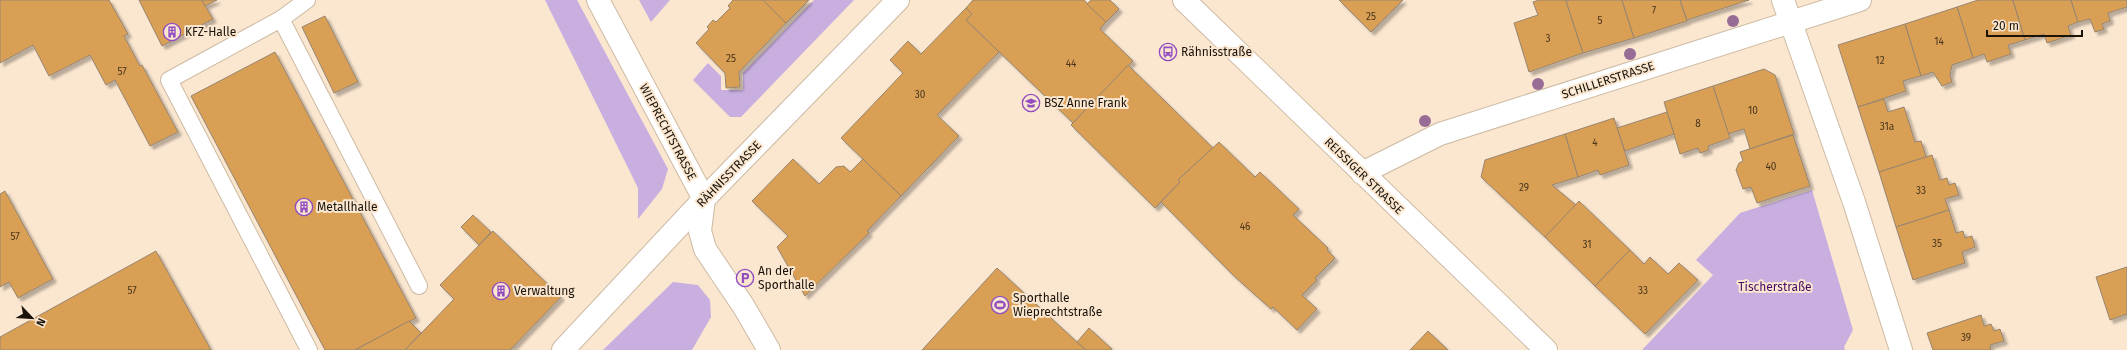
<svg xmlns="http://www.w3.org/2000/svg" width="2127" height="350" font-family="'Fira Sans',sans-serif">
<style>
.green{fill:#c9afe0}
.building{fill:#d99f54;stroke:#978570;filter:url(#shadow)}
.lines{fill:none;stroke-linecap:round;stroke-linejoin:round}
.service-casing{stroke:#cdbaa3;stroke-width:18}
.minor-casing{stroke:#cdbaa3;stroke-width:24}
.tertiary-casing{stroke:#cdbaa3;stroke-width:24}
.service{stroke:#fff;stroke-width:16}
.minor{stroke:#fff;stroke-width:22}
.tertiary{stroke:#fff;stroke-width:22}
.tree{fill:#976d95}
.labels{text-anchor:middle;stroke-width:4;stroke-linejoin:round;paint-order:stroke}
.number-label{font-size:10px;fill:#49361c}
.poi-label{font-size:12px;fill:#19130a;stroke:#fbe7d0;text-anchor:start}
.street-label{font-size:12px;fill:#19130a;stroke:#fbe7d0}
.park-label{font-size:12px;fill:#450a65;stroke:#fbe7d0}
</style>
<defs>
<filter id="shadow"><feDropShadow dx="3.5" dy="3.5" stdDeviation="1" flood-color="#0004"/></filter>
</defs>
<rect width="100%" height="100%" fill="#fbe7d0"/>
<g class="green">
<path d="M 545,0 L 577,0 L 668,169 L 662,189 L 638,219 L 638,188 Z"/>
<path d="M 639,0 L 670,0 L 651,22 Z"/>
<path d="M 814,0 L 854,0 L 741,117 L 730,117 L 693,80 L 708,63 L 721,76 L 721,90 L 743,90 L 743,73 Z"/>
<path d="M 1812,190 L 1853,330 L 1844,347 L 1845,350 L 1642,350 L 1713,275 L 1696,260 L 1740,213 Z"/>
<path d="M 673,282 L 698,285 L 710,300 L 711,317 L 692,350 L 603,350 Z"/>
</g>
<g class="building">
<path d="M 0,0 L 109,0 L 128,34 L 124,36 L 140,66 L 142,65 L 178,132 L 150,146 L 115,80 L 106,85 L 90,55 L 49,76 L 33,45 L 0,63 Z"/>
<path d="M 139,0 L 202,0 L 213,19 L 162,46 Z"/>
<path d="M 202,0 L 217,0 L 205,6 Z"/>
<path d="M 733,0 L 763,0 L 786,23 L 739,72 L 740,87 L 726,88 L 725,73 L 696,43 L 709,29 L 707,27 L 713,20 L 716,22 L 730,8 L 728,6 Z"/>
<path d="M 763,0 L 809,0 L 786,23 Z"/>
<path d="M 973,0 L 1084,0 L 1106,22 L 1100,29 L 1133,61 L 1073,123 L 966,20 L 972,14 L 966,8 Z"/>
<path d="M 1091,0 L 1110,0 L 1119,9 L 1106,22 L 1087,4 Z"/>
<path d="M 1339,0 L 1403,0 L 1371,32 Z"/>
<path d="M 1539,0 L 1566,0 L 1583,53 L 1529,72 L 1514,23 L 1538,15 L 1533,2 Z"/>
<path d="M 1570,0 L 1622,0 L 1634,38 L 1583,53 L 1566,1 Z"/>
<path d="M 1622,0 L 1680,0 L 1687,21 L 1634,38 Z"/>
<path d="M 1680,0 L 1749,0 L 1687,20 Z"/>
<path d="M 1978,0 L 2013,0 L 2025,40 L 2008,45 L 2011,54 L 1987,62 L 1984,54 L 1973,58 L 1957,7 Z"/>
<path d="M 2013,0 L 2071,0 L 2078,22 L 2068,26 L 2071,35 L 2047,43 L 2044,34 L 2025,40 Z"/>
<path d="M 2071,0 L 2127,0 L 2127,7 L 2108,13 L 2110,21 L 2102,24 L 2104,29 L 2095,32 L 2090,19 L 2078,22 Z"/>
<path d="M 1957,7 L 1973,58 L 1952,65 L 1950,75 L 1952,82 L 1942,86 L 1933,72 L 1921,76 L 1905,24 Z"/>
<path d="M 966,8 L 972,14 L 966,20 L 999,52 L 937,115 L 959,136 L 901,196 L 841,138 L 903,73 L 890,60 L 908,41 L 921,54 Z"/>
<path d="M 325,16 L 358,82 L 334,93 L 302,27 Z"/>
<path d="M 1905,24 L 1921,76 L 1903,81 L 1906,91 L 1858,107 L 1838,45 Z"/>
<path d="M 275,52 L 416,318 L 355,350 L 325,350 L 191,96 Z"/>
<path d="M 1128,65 L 1213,148 L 1178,180 L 1180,182 L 1155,208 L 1071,125 Z"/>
<path d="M 1764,69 L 1775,75 L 1794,134 L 1750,149 L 1744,129 L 1728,134 L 1713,86 Z"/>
<path d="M 1713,86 L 1730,138 L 1708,146 L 1709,150 L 1700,153 L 1698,148 L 1680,154 L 1664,102 Z"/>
<path d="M 1884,99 L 1888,112 L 1904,107 L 1915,142 L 1921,141 L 1926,157 L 1879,172 L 1858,107 Z"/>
<path d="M 1667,112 L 1674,134 L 1625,151 L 1617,128 Z"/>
<path d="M 1614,118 L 1629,165 L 1600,175 L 1598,170 L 1578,177 L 1565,134 Z"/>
<path d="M 1565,134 L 1578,177 L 1552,185 L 1576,205 L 1545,237 L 1481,177 L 1485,160 Z"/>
<path d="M 1793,135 L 1810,186 L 1757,203 L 1751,187 L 1743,189 L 1736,170 L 1739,163 L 1743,161 L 1740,152 Z"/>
<path d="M 1219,142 L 1255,177 L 1260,172 L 1299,209 L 1293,215 L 1328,248 L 1327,250 L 1335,258 L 1315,278 L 1317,280 L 1302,295 L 1317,309 L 1297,330 L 1273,307 L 1271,309 L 1234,276 L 1161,202 L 1180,182 L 1178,180 Z"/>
<path d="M 1932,155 L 1940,180 L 1947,178 L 1949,185 L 1955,183 L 1959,195 L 1945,199 L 1949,210 L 1896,227 L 1879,172 Z"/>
<path d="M 793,159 L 819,184 L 836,167 L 844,166 L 850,172 L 863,159 L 901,196 L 867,231 L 869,233 L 805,296 L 777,247 L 788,236 L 752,201 Z"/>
<path d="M 5,191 L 53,279 L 18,298 L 9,282 L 0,287 L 0,194 Z"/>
<path d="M 1579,201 L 1630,250 L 1595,286 L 1545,237 Z"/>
<path d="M 1949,210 L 1956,233 L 1963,231 L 1965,238 L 1972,236 L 1975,247 L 1962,252 L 1965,263 L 1913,280 L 1896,227 Z"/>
<path d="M 473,215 L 491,232 L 479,245 L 461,227 Z"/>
<path d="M 493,231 L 561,297 L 510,350 L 405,350 L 454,299 L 440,285 Z"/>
<path d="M 1630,250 L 1644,264 L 1650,257 L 1668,274 L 1679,263 L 1698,280 L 1645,334 L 1595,286 Z"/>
<path d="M 156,251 L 211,350 L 0,350 L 0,337 Z"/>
<path d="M 2127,267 L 2127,314 L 2110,320 L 2096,277 Z"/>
<path d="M 997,268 L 1077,342 L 1086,350 L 922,350 Z"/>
<path d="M 1981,315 L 1984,326 L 1991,324 L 1994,331 L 2000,329 L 2004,341 L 1990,345 L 1991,350 L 1933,350 L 1927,333 Z"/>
<path d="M 409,321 L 421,333 L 405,350 L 355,350 Z"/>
<path d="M 1089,328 L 1112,349 L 1111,350 L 1086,350 L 1077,342 Z"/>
<path d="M 1428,331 L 1448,350 L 1410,350 Z"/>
</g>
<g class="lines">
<defs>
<g id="service">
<path d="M 281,19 L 307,0"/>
<path d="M 309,350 L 169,80 L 281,19 L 419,286"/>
</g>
<g id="minor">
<path d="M 598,0 L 704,199 L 700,231 L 705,249 L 744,307 L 769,350"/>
<path d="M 1783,0 L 1854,202 L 1901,350"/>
<path d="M 1362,173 L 1440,134 L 1860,0"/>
<path d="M 563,350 L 704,199 L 898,0"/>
</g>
<path id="tertiary" d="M 1184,0 L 1546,350"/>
</defs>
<use href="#service" class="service-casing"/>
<use href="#minor" class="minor-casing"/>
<use href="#tertiary" class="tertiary-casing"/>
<use href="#service" class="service"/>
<use href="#minor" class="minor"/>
<use href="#tertiary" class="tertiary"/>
</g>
<g class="tree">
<circle cx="1733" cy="21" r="6"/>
<circle cx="1630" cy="54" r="6"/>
<circle cx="1538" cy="84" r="6"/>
<circle cx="1425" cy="121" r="6"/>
</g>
<defs>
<symbol id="building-ring" viewBox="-11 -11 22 22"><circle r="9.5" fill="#fbe7d0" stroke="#924dc1" stroke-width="1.5"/><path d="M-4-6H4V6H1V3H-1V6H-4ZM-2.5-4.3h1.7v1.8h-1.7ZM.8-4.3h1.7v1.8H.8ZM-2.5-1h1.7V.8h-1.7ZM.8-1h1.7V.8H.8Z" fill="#924dc1"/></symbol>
<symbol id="bus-ring" viewBox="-11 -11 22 22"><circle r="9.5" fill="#fbe7d0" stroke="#924dc1" stroke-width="1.5"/><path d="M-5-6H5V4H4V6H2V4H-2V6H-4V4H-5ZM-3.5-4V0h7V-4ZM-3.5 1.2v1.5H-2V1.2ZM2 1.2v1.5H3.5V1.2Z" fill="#924dc1"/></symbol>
<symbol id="school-ring" viewBox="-11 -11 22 22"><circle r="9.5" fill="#fbe7d0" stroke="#924dc1" stroke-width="1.5"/><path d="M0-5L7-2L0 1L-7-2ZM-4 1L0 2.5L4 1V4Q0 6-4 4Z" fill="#924dc1"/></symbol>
<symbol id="parking-ring" viewBox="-11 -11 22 22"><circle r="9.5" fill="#fbe7d0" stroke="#924dc1" stroke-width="1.5"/><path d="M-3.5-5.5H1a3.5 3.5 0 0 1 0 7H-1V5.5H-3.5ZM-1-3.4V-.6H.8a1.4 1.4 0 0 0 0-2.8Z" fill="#924dc1"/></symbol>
<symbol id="stadium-ring" viewBox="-11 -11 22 22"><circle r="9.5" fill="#fbe7d0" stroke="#924dc1" stroke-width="1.5"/><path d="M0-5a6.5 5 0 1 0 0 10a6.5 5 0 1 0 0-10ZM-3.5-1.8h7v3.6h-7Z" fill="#924dc1"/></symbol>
</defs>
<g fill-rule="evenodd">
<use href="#building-ring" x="162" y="22" width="20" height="20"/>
<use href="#bus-ring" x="1158" y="42" width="20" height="20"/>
<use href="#school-ring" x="1021" y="93" width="20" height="20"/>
<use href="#building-ring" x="294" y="197" width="20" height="20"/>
<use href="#parking-ring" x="735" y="268" width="20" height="20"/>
<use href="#building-ring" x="491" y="281" width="20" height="20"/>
<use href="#stadium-ring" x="990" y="295" width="20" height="20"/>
</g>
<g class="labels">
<g class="number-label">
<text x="1654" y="14">7</text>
<text x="1371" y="20">25</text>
<text x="1600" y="24">5</text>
<text x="1548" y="42">3</text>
<text x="1939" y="45">14</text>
<text x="731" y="62">25</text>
<text x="1880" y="64">12</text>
<text x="1071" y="67">44</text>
<text x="122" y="75">57</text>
<text x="920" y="98">30</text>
<text x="1753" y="114">10</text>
<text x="1698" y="127">8</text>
<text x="1887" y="130">31a</text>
<text x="1595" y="146">4</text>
<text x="1771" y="170">40</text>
<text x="1524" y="191">29</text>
<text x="1921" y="194">33</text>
<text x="1245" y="230">46</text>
<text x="15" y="240">57</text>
<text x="1937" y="247">35</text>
<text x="1587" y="248">31</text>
<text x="132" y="294">57</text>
<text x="1643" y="294">33</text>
<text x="1966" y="341">39</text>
</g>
<g class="poi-label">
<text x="185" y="36">KFZ-Halle</text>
<text x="1181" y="56">Rähnisstraße</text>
<text x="1044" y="107">BSZ Anne Frank</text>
<text x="317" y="211">Metallhalle</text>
<text x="758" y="275">An der<tspan x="758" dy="14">Sporthalle</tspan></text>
<text x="514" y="295">Verwaltung</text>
<text x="1013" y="302">Sporthalle<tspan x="1013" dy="14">Wieprechtstraße</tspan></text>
</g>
<g class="street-label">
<text transform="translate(1608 80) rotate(-18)" y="4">SCHILLERSTRASSE</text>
<text transform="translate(668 132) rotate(62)" y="4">WIEPRECHTSTRASSE</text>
<text transform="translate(729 174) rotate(-46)" y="4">RÄHNISSTRASSE</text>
<text transform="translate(1364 176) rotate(44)" y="4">REISSIGER STRASSE</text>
</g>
<g class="park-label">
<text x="1775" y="291">Tischerstraße</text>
</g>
</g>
<g transform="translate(32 318) rotate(115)" stroke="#fbe7d0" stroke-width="3" paint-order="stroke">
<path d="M0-3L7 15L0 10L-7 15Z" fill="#19130a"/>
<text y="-6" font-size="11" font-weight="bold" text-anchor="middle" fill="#19130a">N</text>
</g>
<path d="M1987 30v6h95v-6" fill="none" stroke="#19130a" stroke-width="2"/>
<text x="1993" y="30" font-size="12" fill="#19130a" stroke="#fbe7d0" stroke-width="3" paint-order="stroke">20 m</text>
</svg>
